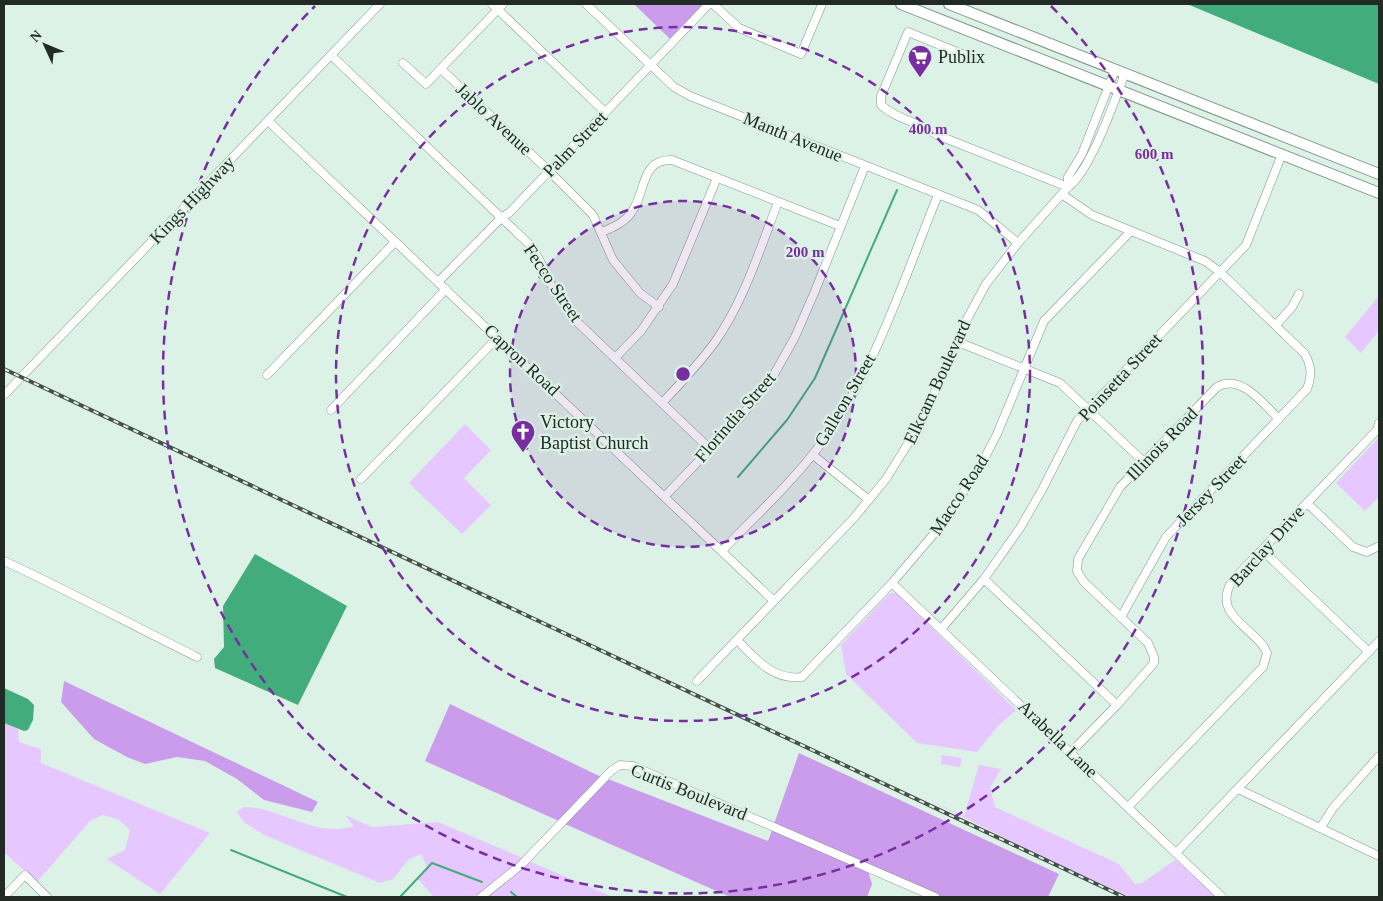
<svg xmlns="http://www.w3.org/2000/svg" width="1383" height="901" font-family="Georgia,serif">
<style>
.green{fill:#e7c7ff}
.forest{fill:#ca9ceb}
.water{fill:#42ac7d}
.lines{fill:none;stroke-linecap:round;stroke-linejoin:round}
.stream{stroke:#42ac7d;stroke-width:2}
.minor-casing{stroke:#81958a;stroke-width:9}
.major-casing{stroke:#81958a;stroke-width:12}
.minor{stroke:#fff;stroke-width:8}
.major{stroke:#fff;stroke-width:10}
.rail-casing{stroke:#46504b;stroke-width:4}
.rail{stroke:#ddf2e6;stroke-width:2;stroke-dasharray:5.5;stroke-linecap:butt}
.ring{fill:none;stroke:#772ea0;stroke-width:2.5;stroke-dasharray:9 6}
.labels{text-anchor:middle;stroke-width:4.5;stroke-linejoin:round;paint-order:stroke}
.poi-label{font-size:18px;fill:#222a26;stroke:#ddf2e6;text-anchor:start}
.street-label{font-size:18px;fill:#222a26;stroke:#ddf2e6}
.centre{fill:#772ea0;stroke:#ddf2e6;stroke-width:2.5}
.ring-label{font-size:15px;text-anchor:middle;font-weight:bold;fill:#772ea0;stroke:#ddf2e6;stroke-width:4.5;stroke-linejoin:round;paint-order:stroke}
</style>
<rect width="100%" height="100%" fill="#ddf2e6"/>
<g class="green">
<path d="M 1379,296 L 1379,330 L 1361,353 L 1345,337 Z"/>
<path d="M 465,424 L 491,450 L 464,478 L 491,505 L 462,534 L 409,483 Z"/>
<path d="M 1379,437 L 1379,497 L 1365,511 L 1336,483 Z"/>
<path d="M 890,593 L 896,593 L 1016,710 L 997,727 L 977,752 L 917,743 L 846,674 L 841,645 Z"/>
<path d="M 4,723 L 18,729 L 19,742 L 41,749 L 41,763 L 210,833 L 160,894 L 107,859 L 125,850 L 130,830 L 119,820 L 103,815 L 90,821 L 37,882 L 4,852 Z"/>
<path d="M 942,755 L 962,758 L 960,767 L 941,764 Z"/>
<path d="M 979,765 L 1001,769 L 990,788 L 995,807 L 1119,864 L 1135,884 L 1142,883 L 1175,860 L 1217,897 L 1130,897 L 1060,866 L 927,799 L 964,816 Z"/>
<path d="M 244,807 C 281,807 316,839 354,826 L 345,815 L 372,827 L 438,822 L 523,858 L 475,897 L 434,897 L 417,878 L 427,867 L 421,854 L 409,859 L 393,879 L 380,883 L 264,835 L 244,822 L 237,812 Z"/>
<path d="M 529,861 L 613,897 L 487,897 Z"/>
</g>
<g class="forest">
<path d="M 634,4 L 705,4 L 670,39 Z"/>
<path d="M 64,681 L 318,802 L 312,812 L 264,800 L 237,779 L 205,761 L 177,757 L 145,764 L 127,757 L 94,739 L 61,702 Z"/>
<path d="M 450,704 L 595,774 L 602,777 L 559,821 L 425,761 Z"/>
<path d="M 799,753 L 1059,874 L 1048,897 L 942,897 L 774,824 Z"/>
<path d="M 608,779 L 768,841 L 772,830 L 868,871 L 872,884 L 867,897 L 730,897 L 565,824 Z"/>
</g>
<g class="water">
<path d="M 1187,4 L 1379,4 L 1379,84 Z"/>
<path d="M 255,554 L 347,606 L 298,705 L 215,668 L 214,659 L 224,647 L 223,606 Z"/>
<path d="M 4,688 L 28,699 L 34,705 L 33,720 L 28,730 L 24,731 L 4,723 Z"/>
</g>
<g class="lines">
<g class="stream">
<path d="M 738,477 L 787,420 L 815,378 L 897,190"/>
<path d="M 231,850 L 347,897"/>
<path d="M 511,892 L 517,897"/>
<path d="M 400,897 L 432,863 L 482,882"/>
</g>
<defs>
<g id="minor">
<path d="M 492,4 L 605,112"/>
<path d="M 586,4 L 674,87 L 690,96 L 978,210 L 1018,243"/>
<path d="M 713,4 L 739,28 L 801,54 L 822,4"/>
<path d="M 331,55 L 531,246 L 541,263 L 553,289 L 574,319 L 710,449"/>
<path d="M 972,58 L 908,32 L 881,96 L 881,105 C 897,120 920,122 937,135 L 1068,187"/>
<path d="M 403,63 L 426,84 L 503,4"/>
<path d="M 441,69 L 549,171 L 593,215 L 613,260 L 640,293 L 659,307"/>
<path d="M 268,121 L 774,601"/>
<path d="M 1068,187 L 1068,177 L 1082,154 L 1115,70"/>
<path d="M 1063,195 L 1092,215 L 1205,261 L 1220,272 L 1304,353 C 1312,365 1312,376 1307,389 L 1166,537 L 1121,617"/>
<path d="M 602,232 C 614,227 626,222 633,210 C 646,190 641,159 672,160 L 840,226"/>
<path d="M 438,282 L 502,217 L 509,213 L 709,4"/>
<path d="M 1276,325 L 1292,307 L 1299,294"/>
<path d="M 958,342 L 1060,383 L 1144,462"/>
<path d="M 615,358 L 641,331 L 673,284 L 717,178"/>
<path d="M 267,375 L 395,242"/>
<path d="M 4,395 L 380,4"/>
<path d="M 662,403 C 681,383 699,364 715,342 C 744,301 760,249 778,202"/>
<path d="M 331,410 L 446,289"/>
<path d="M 813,455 L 869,500"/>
<path d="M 361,479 L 498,337"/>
<path d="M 665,496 L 739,419 L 772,378 L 795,337 L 815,291 L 865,166"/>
<path d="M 1307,503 L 1353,547 L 1367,552 L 1379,546"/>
<path d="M 1262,550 L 1369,652"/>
<path d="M 722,551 C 752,519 786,489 813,454 C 873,379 902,283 938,195"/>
<path d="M 4,561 C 69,591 132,625 197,657"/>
<path d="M 984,579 L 1117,705"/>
<path d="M 892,583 L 1222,897"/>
<path d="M 942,628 L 984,579 L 1020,528 L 1042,490 L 1077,421 L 1246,245 L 1282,154"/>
<path d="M 737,640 C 755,658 773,681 802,677 L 892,583 L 944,522 L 980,467 L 997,434 L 1044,321 L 1131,231"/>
<path d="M 697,681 L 853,519 L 886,479 L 922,421 L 966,321 L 986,284 L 1018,243 L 1068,187 C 1090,172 1115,100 1125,73"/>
<path d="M 1071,752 L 1117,705 L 1154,663 L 1154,657 L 1148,643 L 1084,582 L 1077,571 L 1078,559 L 1120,487 L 1217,387 C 1241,373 1263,404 1279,419"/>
<path d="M 1238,789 L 1379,856"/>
<path d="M 1128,807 L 1263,667 L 1267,653 L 1264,647 C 1247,624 1213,613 1232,581 L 1377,430 L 1379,423"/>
<path d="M 1321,827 L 1333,808 L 1379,756"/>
<path d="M 1176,853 L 1379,641"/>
<path d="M 4,897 L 25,875 L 47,897"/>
<path d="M 481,897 L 522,864 L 612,770 L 620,765 L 633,766 L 935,897"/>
</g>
<g id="major">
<path d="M 901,4 L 1379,193"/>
<path d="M 949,4 L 1379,174"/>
</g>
</defs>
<use href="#minor" class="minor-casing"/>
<use href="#major" class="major-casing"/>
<use href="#minor" class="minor"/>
<use href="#major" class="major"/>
<defs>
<path id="rail" d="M 4,369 L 1124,897"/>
</defs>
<use href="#rail" class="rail-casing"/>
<use href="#rail" class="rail"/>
</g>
<circle cx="683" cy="374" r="173" fill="#772ea0" fill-opacity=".12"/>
<g class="ring">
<circle cx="683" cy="374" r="173"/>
<circle cx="683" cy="374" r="347"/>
<path d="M1051 6A520 520 0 1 1 315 6"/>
</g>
<defs>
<symbol id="supermarket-pin" viewBox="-11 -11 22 30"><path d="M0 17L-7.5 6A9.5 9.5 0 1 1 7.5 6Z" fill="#772ea0" stroke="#ddf2e6"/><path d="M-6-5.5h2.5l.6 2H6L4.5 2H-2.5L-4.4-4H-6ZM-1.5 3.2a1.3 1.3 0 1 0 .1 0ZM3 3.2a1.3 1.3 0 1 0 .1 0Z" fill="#fff"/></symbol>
<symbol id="church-pin" viewBox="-11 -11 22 30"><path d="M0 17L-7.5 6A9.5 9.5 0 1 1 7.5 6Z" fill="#772ea0" stroke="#ddf2e6"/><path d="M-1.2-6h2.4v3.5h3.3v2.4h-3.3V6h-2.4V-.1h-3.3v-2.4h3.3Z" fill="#fff"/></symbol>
</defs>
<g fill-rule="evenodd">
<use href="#supermarket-pin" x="906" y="43" width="28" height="38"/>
<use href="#church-pin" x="509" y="418" width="28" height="38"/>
</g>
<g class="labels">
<g class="poi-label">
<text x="938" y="63">Publix</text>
<text x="540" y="428">Victory<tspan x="540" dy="21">Baptist Church</tspan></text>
</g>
<g class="street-label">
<text transform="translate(494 119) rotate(43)" y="6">Jablo Avenue</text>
<text transform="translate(793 137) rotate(22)" y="6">Manth Avenue</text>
<text transform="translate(575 144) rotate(-46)" y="6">Palm Street</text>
<text transform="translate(192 200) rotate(-46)" y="6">Kings Highway</text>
<text transform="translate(553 283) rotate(56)" y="6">Fecco Street</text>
<text transform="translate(522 360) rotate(43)" y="6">Capron Road</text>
<text transform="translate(1120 377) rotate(-47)" y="6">Poinsetta Street</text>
<text transform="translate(937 382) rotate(-65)" y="6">Elkcam Boulevard</text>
<text transform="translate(845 400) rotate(-60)" y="6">Galleon Street</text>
<text transform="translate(735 417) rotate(-49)" y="6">Florindia Street</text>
<text transform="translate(1162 444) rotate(-46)" y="6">Illinois Road</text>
<text transform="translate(1211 490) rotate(-46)" y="6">Jersey Street</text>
<text transform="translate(959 495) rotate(-57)" y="6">Macco Road</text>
<text transform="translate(1267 546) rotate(-48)" y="6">Barclay Drive</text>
<text transform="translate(1058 739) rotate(44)" y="6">Arabella Lane</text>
<text transform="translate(689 792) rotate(22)" y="6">Curtis Boulevard</text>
</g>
</g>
<circle cx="683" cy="374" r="8" class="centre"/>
<g class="ring-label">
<text x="928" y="134">400 m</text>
<text x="1154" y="159">600 m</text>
<text x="805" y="257">200 m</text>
</g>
<rect width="1383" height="901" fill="none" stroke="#222a26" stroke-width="10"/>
<g transform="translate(45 45) rotate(314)" stroke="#ddf2e6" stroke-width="4" paint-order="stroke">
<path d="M0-4L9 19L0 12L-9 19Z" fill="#222a26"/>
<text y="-8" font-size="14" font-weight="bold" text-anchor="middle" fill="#222a26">N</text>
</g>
</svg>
